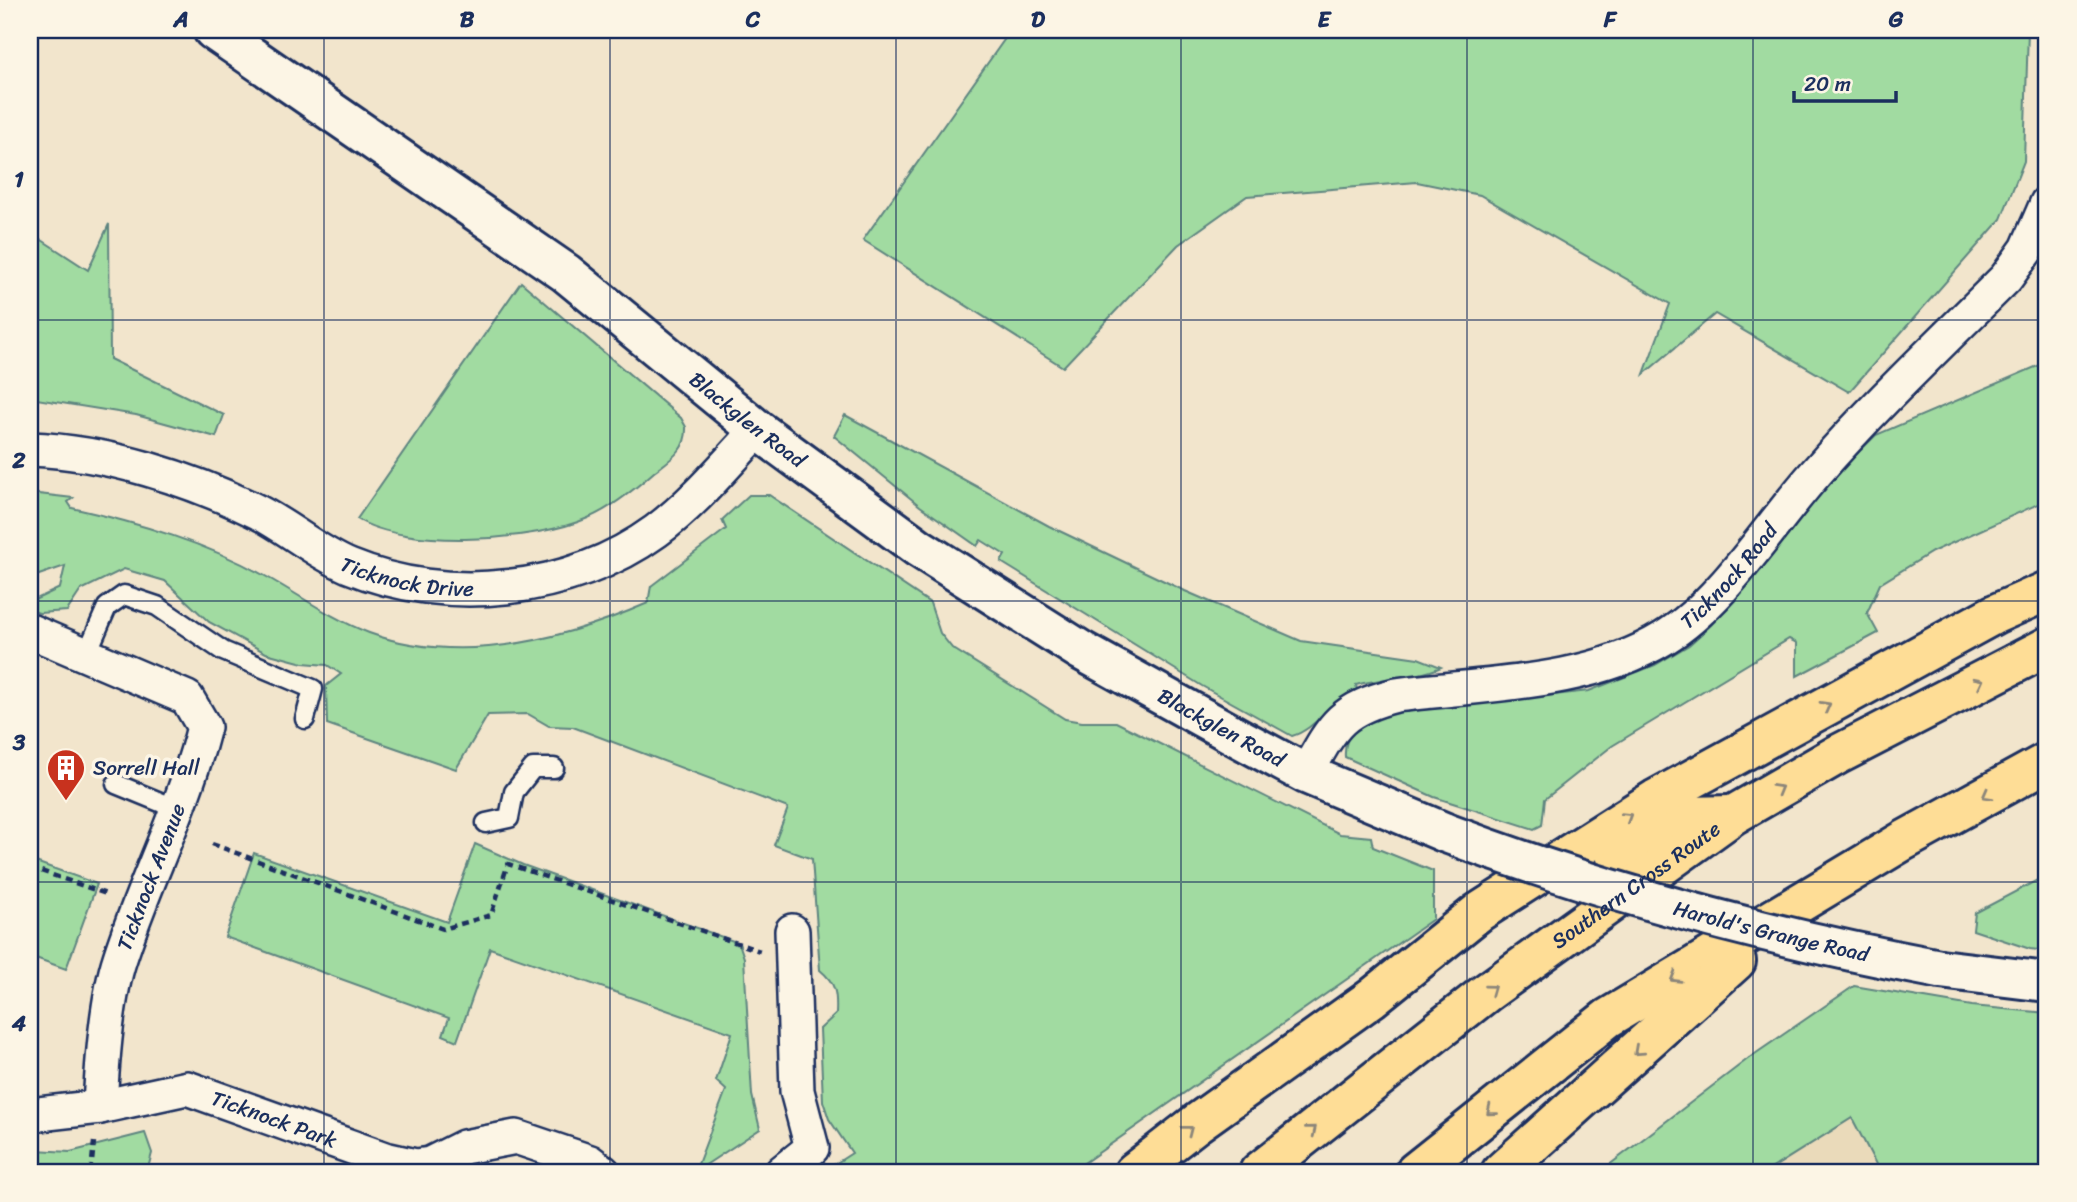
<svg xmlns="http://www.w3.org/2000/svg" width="2077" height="1202" font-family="Sriracha,sans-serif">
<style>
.built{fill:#eadaba}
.green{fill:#a1dba1;stroke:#5e8580;stroke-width:2}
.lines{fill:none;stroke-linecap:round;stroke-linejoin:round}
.service-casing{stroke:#1b2f5e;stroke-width:23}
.minor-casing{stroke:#1b2f5e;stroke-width:38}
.tertiary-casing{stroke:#1b2f5e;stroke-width:44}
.motorway-casing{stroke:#1b2f5e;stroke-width:44}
.path{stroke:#1b2f5e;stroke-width:4.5;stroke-dasharray:7 5;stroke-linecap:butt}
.service{stroke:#fcf5e5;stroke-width:18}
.minor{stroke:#fcf5e5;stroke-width:33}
.tertiary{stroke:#fcf5e5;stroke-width:38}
.motorway{stroke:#fedd96;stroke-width:38}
.tertiary-bridge-casing{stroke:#1b2f5e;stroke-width:44;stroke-linecap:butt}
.tertiary-bridge{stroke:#fcf5e5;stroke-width:38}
.oneway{stroke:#8c867a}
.grid{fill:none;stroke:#1b2f5e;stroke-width:2;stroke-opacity:0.55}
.labels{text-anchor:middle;stroke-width:7;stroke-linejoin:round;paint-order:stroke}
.street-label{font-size:21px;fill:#1b2f5e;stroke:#fcf5e5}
.poi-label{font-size:21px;fill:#1b2f5e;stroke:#fcf5e5;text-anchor:start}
.neatline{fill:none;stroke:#1b2f5e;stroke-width:2.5}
.grid-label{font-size:23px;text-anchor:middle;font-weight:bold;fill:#1b2f5e}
</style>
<rect width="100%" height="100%" fill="#f2e5cc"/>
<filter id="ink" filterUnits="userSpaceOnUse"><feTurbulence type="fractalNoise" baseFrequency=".0143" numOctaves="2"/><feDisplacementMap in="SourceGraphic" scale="14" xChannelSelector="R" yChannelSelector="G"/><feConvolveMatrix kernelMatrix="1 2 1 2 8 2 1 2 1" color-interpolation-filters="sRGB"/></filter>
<g filter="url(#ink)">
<path class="built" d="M 1852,1118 L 1880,1172 L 1766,1172 L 1838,1126 Z"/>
<g class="green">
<path d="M 1011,30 L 2028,30 L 2024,161 L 2001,219 L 1849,392 L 1715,314 L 1644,374 L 1670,304 L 1480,195 L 1417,182 L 1247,196 L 1178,245 L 1063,367 L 863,240 Z"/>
<path d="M 109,224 L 110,359 L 224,415 L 216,437 L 136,415 L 30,398 L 31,233 L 88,270 Z"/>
<path d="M 521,282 L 681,418 L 686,427 C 687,450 671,459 654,472 C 635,489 612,508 588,518 C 536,541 407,550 357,519 Z"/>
<path d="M 2047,362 L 2047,500 L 1932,552 L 1880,584 L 1867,613 L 1878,633 L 1797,676 L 1797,643 L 1789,639 L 1612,746 L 1545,799 L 1542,825 L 1534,829 L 1434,797 L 1345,757 C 1343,730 1364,724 1384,714 L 1589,691 L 1655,665 L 1689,645 L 1711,625 L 1825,485 L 1876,435 Z"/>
<path d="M 845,415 L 1049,526 L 1185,591 L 1301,641 L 1418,658 L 1441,667 C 1415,679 1384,677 1356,685 L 1357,690 C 1332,702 1314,730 1292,736 L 1202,686 L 1001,562 L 1005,555 L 981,540 L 977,546 L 920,506 L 834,436 Z"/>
<path d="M 30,493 L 73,498 L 68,502 L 72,508 C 138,523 207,543 267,577 C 301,596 332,619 369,633 C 460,666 563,640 648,603 L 651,586 L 726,529 L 722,520 L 749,495 L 769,495 L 930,603 L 940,633 L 952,648 L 1065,719 L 1082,722 L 1116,722 L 1340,834 L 1371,837 L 1373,847 L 1433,871 L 1433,919 L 1071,1172 L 841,1172 L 835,1164 L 852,1153 L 829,1119 L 823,1101 L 820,1029 L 836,1014 C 837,994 836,983 820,970 L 812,859 L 774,845 L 788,808 L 573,727 L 549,726 L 528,714 L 488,715 L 456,769 L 327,724 L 326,686 L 341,674 L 327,665 L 303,663 L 266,653 L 209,622 L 165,581 L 124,569 L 81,590 L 67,611 L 39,613 L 30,610 L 30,602 L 60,588 L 65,566 L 30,578 Z"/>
<path d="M 475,844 L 523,865 L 739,943 L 744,958 L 752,1095 L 760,1129 L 695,1172 L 726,1090 L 716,1081 L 732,1033 L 490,948 L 457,1041 L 443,1035 L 449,1018 L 225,937 L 254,853 L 447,922 Z"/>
<path d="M 30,860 L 97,884 L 66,969 L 30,956 Z"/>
<path d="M 2047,875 L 2047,951 L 2030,949 L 1973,930 L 1975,913 Z"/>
<path d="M 1854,986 L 1972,1006 L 2047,1013 L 2047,1172 L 1880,1172 L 1852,1118 L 1766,1172 L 1600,1172 L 1749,1058 Z"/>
<path d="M 145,1133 L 152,1153 L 147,1172 L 36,1172 L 36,1150 L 70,1152 Z"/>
</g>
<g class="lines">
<defs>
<g id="service">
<path d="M 87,653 L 107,607 L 124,595 L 157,606 L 223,651 L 313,689 L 305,719"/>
<path d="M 116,784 L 177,809"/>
<path d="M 486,823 L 509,818 L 514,792 L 533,768 L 554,768"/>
</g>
<g id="minor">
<path id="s1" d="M 30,449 C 107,452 189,478 258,512 C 289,528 316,552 349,566 C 446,606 571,593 656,531 C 694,503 726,464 758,430"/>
<path d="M 30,631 L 187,698 L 204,727 C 184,807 145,880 120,958 C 107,997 102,1065 100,1107"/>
<path id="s2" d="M 1306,774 C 1333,725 1340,709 1396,695 C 1482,684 1588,685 1664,638 C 1723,602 1768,527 1814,475 C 1874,406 1941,343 2006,278 L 2027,249 L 2047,203"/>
<path id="s3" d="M 30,1115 L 100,1107 L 187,1088 L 385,1159 L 416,1166 L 430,1164 L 464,1147 L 516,1137 L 590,1162 L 603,1172"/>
<path d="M 782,1172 L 812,1148 L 797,1091 L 792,931"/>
</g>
<g id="tertiary">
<path id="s4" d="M 213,30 L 566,273 L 758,430 L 919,548 L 1082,651 L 1241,739 L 1306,774 L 1446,833"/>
<path d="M 1940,969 L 2047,982"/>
</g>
<g id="motorway">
<path d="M 1615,854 L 1652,831 L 1691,816 L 1731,815"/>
<path d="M 1134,1172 L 1197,1123 L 1372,998 L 1479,912 L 1656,799 L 1995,614 L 2047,591"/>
<path id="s5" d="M 1259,1172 L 1486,993 L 1733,815 L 1837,755 L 2047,647"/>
<path d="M 1415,1172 L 1608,1018 L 1903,841 L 2047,762"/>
<path d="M 1501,1172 L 1736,961"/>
</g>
</defs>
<use href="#service" class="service-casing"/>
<use href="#minor" class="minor-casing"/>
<use href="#tertiary" class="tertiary-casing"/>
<use href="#motorway" class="motorway-casing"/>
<g class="path">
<path d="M 212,844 L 443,929 L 491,915 L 508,864 L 760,951"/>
<path d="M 30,867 L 109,895"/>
<path d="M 91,1172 L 94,1142"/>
</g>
<use href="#service" class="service"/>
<use href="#minor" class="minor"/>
<use href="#tertiary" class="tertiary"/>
<use href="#motorway" class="motorway"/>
<defs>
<g id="tertiary-bridge">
<path id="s6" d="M 1446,833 C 1607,894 1771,937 1940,969"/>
</g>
</defs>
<use href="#tertiary-bridge" class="tertiary-bridge-casing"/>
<use href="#tertiary-bridge" class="tertiary-bridge"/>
</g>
<defs><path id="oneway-chevron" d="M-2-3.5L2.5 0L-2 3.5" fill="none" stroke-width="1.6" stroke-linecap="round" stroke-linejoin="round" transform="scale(1.75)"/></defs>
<g class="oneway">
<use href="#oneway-chevron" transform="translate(1979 682) rotate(-27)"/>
<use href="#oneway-chevron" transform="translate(1826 706) rotate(-29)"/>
<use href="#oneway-chevron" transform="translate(1778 789) rotate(-30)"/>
<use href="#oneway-chevron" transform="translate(1987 795) rotate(151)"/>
<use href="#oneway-chevron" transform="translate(1627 817) rotate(-32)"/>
<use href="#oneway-chevron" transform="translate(1675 978) rotate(149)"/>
<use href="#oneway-chevron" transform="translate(1491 989) rotate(-36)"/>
<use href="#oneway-chevron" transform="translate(1638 1051) rotate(138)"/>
<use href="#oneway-chevron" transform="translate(1491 1111) rotate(141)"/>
<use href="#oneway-chevron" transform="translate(1188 1130) rotate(-38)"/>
<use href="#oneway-chevron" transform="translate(1312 1130) rotate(-39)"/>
</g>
</g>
<path class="grid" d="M 324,30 L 324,1172M 610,30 L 610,1172M 896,30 L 896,1172M 1181,30 L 1181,1172M 1467,30 L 1467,1172M 1753,30 L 1753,1172M 30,320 L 2047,320M 30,601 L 2047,601M 30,882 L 2047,882"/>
<defs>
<symbol id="building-pin" viewBox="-11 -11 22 30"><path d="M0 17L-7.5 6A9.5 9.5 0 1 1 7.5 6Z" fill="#c8321e" stroke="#fcf5e5"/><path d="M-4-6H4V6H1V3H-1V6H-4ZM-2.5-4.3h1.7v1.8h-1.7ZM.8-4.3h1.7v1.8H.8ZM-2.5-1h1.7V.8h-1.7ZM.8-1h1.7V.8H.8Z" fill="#fff"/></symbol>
</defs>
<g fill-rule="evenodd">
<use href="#building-pin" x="44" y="746" width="44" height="60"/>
</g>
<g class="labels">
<g class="street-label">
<text dy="7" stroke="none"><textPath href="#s4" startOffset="662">Blackglen Road</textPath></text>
<text dy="7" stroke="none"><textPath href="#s1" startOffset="404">Ticknock Drive</textPath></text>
<text dy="7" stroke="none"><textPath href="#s2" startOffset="492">Ticknock Road</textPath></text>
<text dy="7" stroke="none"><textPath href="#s4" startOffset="1228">Blackglen Road</textPath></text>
<text transform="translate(151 877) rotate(-69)" y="7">Ticknock Avenue</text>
<text dy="7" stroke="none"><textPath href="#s5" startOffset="474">Southern Cross Route</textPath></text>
<text dy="7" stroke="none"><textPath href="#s6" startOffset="340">Harold's Grange Road</textPath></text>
<text dy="7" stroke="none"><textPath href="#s3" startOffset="252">Ticknock Park</textPath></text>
</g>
<g class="poi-label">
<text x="93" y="775">Sorrell Hall</text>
</g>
</g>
<rect width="2077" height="1202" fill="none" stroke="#fcf5e5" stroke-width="77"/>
<path d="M1794 91v10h102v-10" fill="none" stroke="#1b2f5e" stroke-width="3.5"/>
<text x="1804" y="91" font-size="21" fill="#1b2f5e" stroke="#fcf5e5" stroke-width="5" paint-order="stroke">20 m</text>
<rect x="38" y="38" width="2000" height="1126" class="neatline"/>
<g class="grid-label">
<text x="181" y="27">A</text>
<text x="467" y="27">B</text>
<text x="753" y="27">C</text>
<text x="1038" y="27">D</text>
<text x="1324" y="27">E</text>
<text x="1610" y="27">F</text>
<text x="1896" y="27">G</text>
<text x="19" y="187">1</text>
<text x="19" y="468">2</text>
<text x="19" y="750">3</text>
<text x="19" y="1031">4</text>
</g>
</svg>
